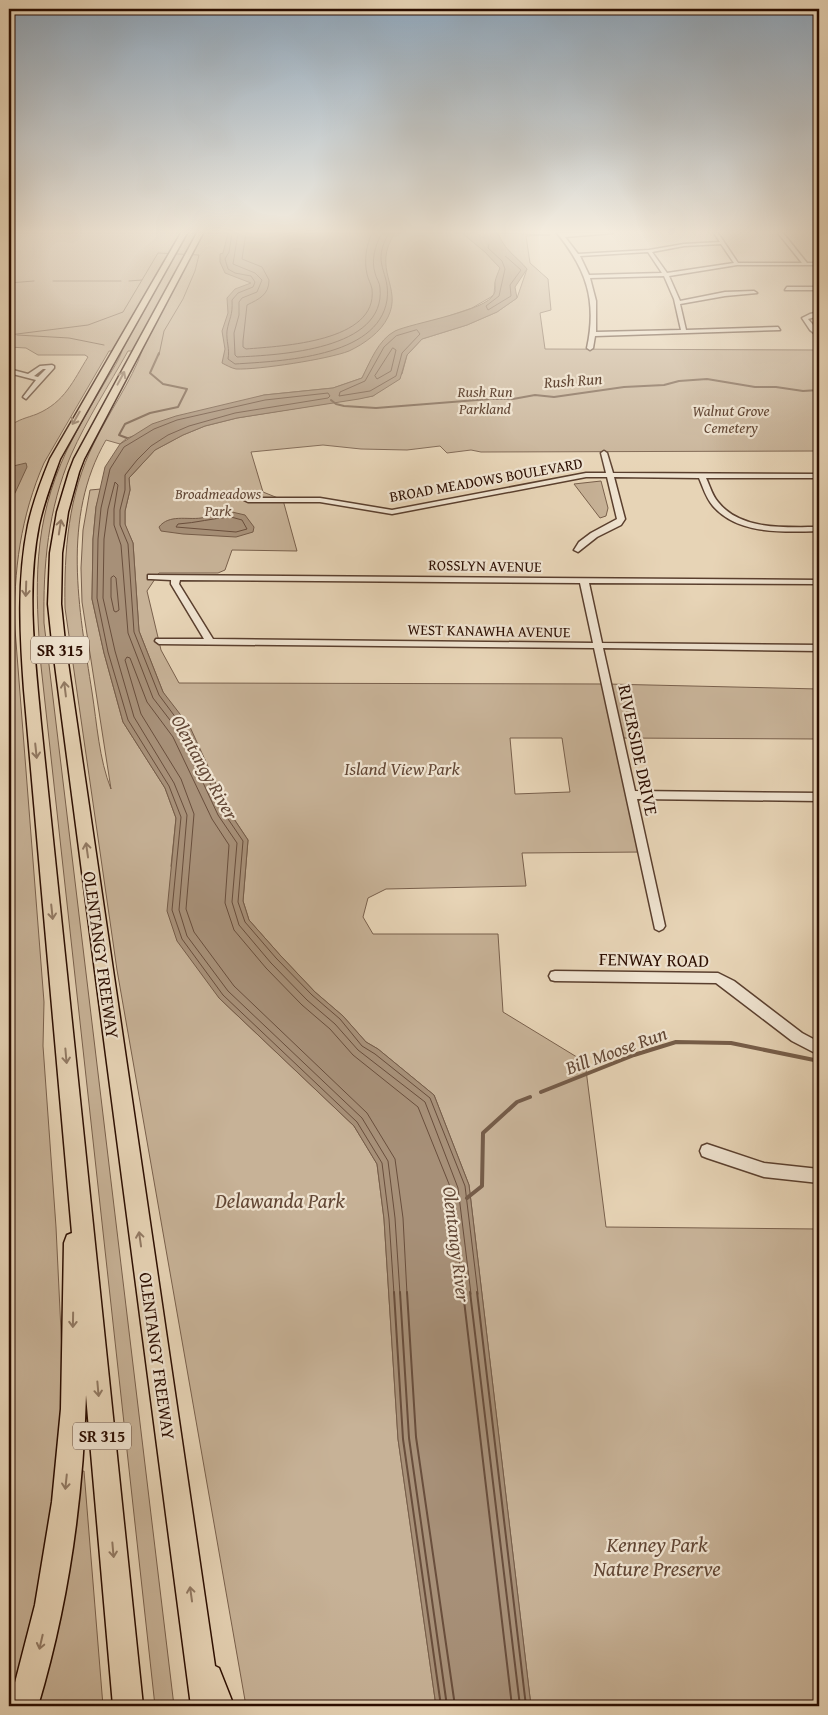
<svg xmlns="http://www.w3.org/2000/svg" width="828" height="1715" font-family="'Gentium Book Plus',serif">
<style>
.green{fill:#c7b297;stroke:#79604c;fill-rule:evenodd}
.water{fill:#a79078;stroke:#755c48}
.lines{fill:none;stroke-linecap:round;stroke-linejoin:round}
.shore-far1{stroke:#694e3c;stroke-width:1}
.shore{stroke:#694e3c;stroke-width:2}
.stream-far2{stroke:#755c48;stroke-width:1}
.stream-far1{stroke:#755c48;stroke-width:2}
.stream{stroke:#755c48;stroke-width:4}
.river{fill:#a79078;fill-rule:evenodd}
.minor-casing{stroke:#5a3f2e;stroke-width:3}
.highway-casing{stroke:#2b0d00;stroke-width:3}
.minor{fill:#efe3d0;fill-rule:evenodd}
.highway{fill:#e7d4b6;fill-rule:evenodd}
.oneway{stroke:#927a64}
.labels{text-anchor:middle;stroke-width:4.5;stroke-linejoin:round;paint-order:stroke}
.far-park-label{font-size:15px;font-style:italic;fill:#624735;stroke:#efe3d0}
.far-street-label{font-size:15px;fill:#2b0d00;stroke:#efe3d0}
.far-water-label{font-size:16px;font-style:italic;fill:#634836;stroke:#efe3d0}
.shield{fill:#efe3d0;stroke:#664d3e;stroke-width:1}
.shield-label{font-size:16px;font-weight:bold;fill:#2b0d00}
.street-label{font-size:18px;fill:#2b0d00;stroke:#efe3d0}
.park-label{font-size:18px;font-style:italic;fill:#624735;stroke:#efe3d0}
.water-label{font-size:19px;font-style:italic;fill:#634836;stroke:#efe3d0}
.near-park-label{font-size:21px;font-style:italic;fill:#624735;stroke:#efe3d0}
</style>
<rect width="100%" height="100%" fill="#e7d4b6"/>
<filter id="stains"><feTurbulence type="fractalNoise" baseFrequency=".004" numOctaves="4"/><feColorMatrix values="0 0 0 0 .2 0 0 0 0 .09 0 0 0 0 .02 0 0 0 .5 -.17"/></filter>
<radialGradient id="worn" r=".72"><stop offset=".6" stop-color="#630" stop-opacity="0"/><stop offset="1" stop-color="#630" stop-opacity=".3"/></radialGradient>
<g class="green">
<path d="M 9,233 L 462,233 L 485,252 L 500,268 L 495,283 L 494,294 L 491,297 L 472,308 L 437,320 L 411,327 L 369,364 L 362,378 L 333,388 L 264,395 L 127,438 L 120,444 L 106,440 C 61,518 79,609 92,692 C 97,724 99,759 111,789 L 82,602 L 81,568 L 83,530 L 90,490 L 101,489 L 96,507 L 93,539 L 92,599 L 104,653 L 123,722 L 165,788 L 176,818 L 171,866 L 219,998 L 354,1126 L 377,1164 L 384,1219 L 398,1439 L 436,1706 L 246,1706 L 117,970 L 65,608 C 64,551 68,495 94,443 C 108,414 132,380 142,351 L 128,351 C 109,385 87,419 71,455 C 48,509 43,565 44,623 L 174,1706 L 155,1706 L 41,666 C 35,587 32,524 67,450 C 79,425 94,401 108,377 C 113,369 119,360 122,351 L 109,351 L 44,463 C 21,515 13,572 15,629 L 44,1002 L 43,1046 L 56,1227 L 63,1373 L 60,1456 L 32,1639 L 13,1706 L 9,1706 L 9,427 C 18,419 27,418 37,414 C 65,402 73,381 88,357 L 85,355 L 38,355 L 26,348 L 9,347 Z"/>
<path d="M 498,233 L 550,235 L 526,236 L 530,263 L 548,279 L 551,310 L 540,313 L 545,349 L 819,350 L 819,451 L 481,452 L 471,450 L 447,453 L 440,446 L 407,450 L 361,449 L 323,445 L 251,452 L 263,492 L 283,500 L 297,551 L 232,550 L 225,570 L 218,573 L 159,573 L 147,591 L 161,650 L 179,683 L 607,684 L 819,689 L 819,739 L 619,738 L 643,852 L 522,853 L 526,886 L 386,889 L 368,898 L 363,917 L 373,934 L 498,934 L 503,1012 L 585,1062 L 606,1227 L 819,1229 L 819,1706 L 531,1706 L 469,1185 L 434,1095 L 378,1049 L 366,1042 L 343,1016 L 315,992 L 280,955 L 249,920 L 243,901 L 248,840 L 228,810 L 216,785 L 163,692 L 139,631 L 133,543 L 125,525 L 125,511 L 130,490 L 129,478 L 155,450 L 183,435 L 205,426 L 237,418 L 373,396 L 402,374 L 407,355 L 422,339 L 467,325 L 497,312 L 517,298 L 527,269 C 516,256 504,250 498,233 ZM 510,738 L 562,738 L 570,792 L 515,794 Z"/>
<path d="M 601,481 L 608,508 L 606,516 L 600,518 L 574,484 Z"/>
<path d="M 84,1471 L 103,1706 L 33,1706 L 51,1636 L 77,1472 Z"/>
</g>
<g class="water">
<path d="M 228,233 L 395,233 C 371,269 403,287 388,317 C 381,332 364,344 349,351 C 329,359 258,370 236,369 C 231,368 226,365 222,363 L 225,349 L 222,331 L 228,313 L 227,298 L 235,289 L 251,283 L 225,273 L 220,262 L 220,254 L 223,253 Z"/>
<path d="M 462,233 L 477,233 L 482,237 L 491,239 L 490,233 L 498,233 C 504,250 516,256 527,269 L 515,287 L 517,298 L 497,312 L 467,325 L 422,339 L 407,355 L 400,379 L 373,396 L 359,399 L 237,418 L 205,426 L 183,435 L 155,450 L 129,478 L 130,490 L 125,511 L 125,524 L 133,543 L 139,631 L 163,692 L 190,727 L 228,810 L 248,840 L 243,901 L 249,920 L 280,955 L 315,992 L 343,1016 L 366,1042 L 378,1049 L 434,1095 L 469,1185 L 531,1706 L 436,1706 L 398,1439 L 384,1219 L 377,1164 L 354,1126 L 219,998 L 177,941 L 167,911 L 176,818 L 165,788 L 123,722 L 104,653 L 92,599 L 93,539 L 96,507 L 105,467 L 120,444 L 152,424 L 176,416 L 264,395 L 333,388 L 362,378 C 370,362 378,340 395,331 C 412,323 487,311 494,294 C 496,291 495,286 495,282 C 496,277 498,273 500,268 L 485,252 Z"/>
<path d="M 26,463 L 27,467 L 15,493 L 9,501 L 9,467 Z"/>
<path d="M 232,512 L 245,515 L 254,527 L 253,532 L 236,537 L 183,534 L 161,531 L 159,527 C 169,514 187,520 201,518 C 206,518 211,514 216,513 C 221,512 226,512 232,512 Z"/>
</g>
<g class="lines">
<g class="shore-far1">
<path d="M 232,233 L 229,252 L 225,259 L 228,269 L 235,273 L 251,276 L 255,282 L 253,287 L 238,293 L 232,300 C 233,316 229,318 227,331 C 226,341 230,349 228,359 L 235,364 C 280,361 378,358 387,300 C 391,271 370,265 389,233"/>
<path d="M 238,233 L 233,264 L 255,273 L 262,280 L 257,292 L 242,298 L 239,302 L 239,315 L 234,333 L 235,355 L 237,357 C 279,355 386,350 380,288 C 380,283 376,278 375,273 C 371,260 375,245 382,233"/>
<path d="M 246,233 L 242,259 L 262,267 L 269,280 C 269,295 259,299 247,305 L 243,341 L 243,347 L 246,349 C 282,346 378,342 372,289 C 371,284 368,279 367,274 C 364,261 366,246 372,233"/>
<path d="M 495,243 L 503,254 L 521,270 L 510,285 L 511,296 L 488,310 L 486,306 L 499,296 L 505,269 L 502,261 L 488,248 L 489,244 Z"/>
<path d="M 417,330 L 420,334 L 402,353 L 396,376 L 370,391 L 339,396 L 340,392 L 365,381 L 384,347 L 396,336 Z"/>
<path d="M 393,348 L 396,350 L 391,371 L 377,379 L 375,376 Z"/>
<path d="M 231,517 L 242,520 L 247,529 L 236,532 L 176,527 L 178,524 C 196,523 213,518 231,517 Z"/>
<path d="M 114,576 L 116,578 L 119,610 L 116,612 L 114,611 L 111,597 L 111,578 Z"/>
<path d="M 394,1294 L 389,1219 L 382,1163 L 357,1122 L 223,995 L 182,939 L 172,910 L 181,817 L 169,786 L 128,720 L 108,652 L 97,598 L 98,539 L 101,508 L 110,469 L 124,447 L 154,429 L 177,420 L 265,400 L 328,393 L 330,396 L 328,398 L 235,413 L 189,426 L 168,435 L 151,446 L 137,460 L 125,475 L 125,490 L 120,510 L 120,525 L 128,544 L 134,632 L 159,695 L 185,730 L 224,813 L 243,841 L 238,902 L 245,922 L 276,958 L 312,995 L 340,1019 L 362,1046 L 375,1054 L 430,1098 L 465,1186 L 478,1294"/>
<path d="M 400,1294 L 395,1218 L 388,1161 L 362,1118 L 228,991 L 187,936 L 179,910 L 187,815 L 174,783 L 134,717 L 115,651 L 103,598 L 104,539 L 108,509 L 115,482 L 118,485 L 114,509 L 114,525 L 121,545 L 128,633 L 153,698 L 180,733 L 218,815 L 237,843 L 232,902 L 239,925 L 271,963 L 307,1000 L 335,1024 L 358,1050 L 425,1102 L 458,1188 L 471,1294"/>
<path d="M 407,1294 L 403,1218 L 395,1159 L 367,1113 L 234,986 L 194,932 L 186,909 L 194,814 L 181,779 L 141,714 L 125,660 L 127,657 L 130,658 L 147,702 L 173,737 L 212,819 L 229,845 L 225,903 L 234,930 L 266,968 L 302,1005 L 330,1029 L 353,1055 L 418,1107 L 451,1189 L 463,1294"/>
</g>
<g class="shore">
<path d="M 394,1292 L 403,1439 L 441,1706"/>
<path d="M 400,1292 L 409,1438 L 447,1706"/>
<path d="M 407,1292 L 416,1437 L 455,1706"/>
<path d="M 463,1292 L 512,1706"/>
<path d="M 470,1292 L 520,1706"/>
<path d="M 477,1292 L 526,1706"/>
</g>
<g class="stream-far2">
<path d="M 53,281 L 121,281"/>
<path d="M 129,281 L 142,280 L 158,253 L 199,255 L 195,271 L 183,299 L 164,331 L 159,355"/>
<path d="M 9,283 L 34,281"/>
<path d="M 9,335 L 88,325 L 123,312 L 142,280"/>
<path d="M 17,335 L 69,338 L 104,345"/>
</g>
<g class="stream-far1">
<path d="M 331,400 L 336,404 L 344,406 L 376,408 L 490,399 L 513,399 L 535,395 L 554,397 L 624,387 L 664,385 L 679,381 L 707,379 L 755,387 L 776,387 L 803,391 L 819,390"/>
<path d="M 127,438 L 119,435 L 125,424 L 150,413 L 178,407 L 187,389 L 163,384 L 150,373 L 159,353"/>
</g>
<g class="stream">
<path d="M 541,1092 L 634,1055 L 676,1042 L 731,1043 L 819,1061"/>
<path d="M 467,1198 L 482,1186 L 483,1133 L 517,1102 L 530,1097"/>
</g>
<path class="river" d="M 480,233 L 487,233 L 506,252 L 506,256 L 500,256 Z"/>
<defs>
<g id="minor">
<path d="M 557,233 L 613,233 L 565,237 L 578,254 L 649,250 L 684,244 L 720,242 L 714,233 L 718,233 L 738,263 L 802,263 L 778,233 L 783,233 L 807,263 L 819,263 L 819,265 L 737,265 L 669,276 L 680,301 L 725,292 L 754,291 L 757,293 L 725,296 L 680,304 L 686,330 L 778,327 L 780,330 L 595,336 L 593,348 L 590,350 L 587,348 C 597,301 587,270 557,233 ZM 721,244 L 734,263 L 667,273 L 652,252 L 684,246 ZM 648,252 L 662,273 L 589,275 L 580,256 ZM 664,276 L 674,299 L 681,330 L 596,332 L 596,301 L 590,278 Z"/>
<path d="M 787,287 L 819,287 L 819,290 L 785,290 Z"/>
<path d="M 819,312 L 819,316 L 808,319 L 819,332 L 819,337 L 810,330 L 802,318 L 810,314 Z"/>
<path d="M 52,365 L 54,366 L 54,368 L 26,399 L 23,397 L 36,380 L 9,373 L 9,369 L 28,374 L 40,366 ZM 43,369 L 46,369 L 38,377 L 34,376 Z"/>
<path d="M 604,451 L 607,453 L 613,473 L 819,474 L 819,478 L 706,478 C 710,486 712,495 718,502 C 741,531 786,527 819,527 L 819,531 C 784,532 738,535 713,506 C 706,498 703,487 699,478 L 614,477 L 625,519 L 621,525 L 597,537 L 578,552 L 574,550 L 579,542 L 591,533 L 617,519 L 607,477 L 586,477 L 392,514 L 320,502 L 248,502 L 244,500 L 248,498 L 320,498 L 392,510 L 586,473 L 606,473 L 601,453 Z"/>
<path d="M 148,575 L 819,580 L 819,584 L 589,583 L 602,643 L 819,645 L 819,651 L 603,648 L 635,791 L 819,793 L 819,801 L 637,799 L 665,926 L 663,929 L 659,931 L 655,929 L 594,648 L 159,644 L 155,641 L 156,639 L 204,639 L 171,584 L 171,580 L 151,579 L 148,579 ZM 180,580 L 580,583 L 593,643 L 213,639 L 179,584 Z"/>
<path d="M 555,971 L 718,973 L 734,981 L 802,1033 L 819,1042 L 819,1055 L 792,1041 L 716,983 L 555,981 L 551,980 L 549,976 L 551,972 Z"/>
<path d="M 707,1144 L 764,1163 L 819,1169 L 819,1183 L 764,1177 L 707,1158 L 702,1156 L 700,1151 L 702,1146 Z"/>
</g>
<g id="highway">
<path d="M 181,233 L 187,233 L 60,459 C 52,481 44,502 39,525 C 26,590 35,658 41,724 L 143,1706 L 113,1706 L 86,1395 C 83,1500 68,1606 38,1706 L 9,1706 L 35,1605 L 52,1502 L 61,1409 L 64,1243 L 67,1235 L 72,1233 L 24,690 C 20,635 17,579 28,525 C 33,502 41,481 50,459 Z"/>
<path d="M 197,233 L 203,233 L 84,459 L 79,472 L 68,512 L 62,553 L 61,604 L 65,642 L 215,1666 L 219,1668 L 234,1706 L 191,1706 L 52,642 L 48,604 L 50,553 L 57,512 L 69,472 L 74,459 Z"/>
</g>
</defs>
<use href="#minor" class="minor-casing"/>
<use href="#highway" class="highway-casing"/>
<use href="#minor" class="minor"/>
<use href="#highway" class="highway"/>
</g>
<defs><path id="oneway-shaft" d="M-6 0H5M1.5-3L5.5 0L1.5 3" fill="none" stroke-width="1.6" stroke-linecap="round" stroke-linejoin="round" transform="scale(1.25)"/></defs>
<g class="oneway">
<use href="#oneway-shaft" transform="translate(121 378) rotate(-62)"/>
<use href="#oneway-shaft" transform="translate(76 418) rotate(120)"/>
<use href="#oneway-shaft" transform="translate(60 527) rotate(-81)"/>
<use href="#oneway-shaft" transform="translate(26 589) rotate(92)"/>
<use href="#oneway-shaft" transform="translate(65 689) rotate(-97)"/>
<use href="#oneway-shaft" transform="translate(36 751) rotate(84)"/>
<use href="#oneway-shaft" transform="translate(87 850) rotate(-98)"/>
<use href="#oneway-shaft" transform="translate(52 912) rotate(84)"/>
<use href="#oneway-shaft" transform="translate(66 1056) rotate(85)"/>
<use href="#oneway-shaft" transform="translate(140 1239) rotate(-98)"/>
<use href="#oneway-shaft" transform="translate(73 1320) rotate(91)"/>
<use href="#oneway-shaft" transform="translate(98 1389) rotate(85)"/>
<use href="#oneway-shaft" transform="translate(66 1482) rotate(96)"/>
<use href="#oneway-shaft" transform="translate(113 1550) rotate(85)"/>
<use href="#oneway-shaft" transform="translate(191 1594) rotate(-98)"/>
<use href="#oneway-shaft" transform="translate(41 1642) rotate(103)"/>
</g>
<linearGradient id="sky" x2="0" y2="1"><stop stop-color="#8ea6bb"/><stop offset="0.49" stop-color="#f4ecde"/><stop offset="1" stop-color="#f4ecde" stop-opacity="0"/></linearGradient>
<rect width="828" height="473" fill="url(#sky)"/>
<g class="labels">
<g class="far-park-label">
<text x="485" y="397">Rush Run<tspan x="485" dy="17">Parkland</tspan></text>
<text x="731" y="416">Walnut Grove<tspan x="731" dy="17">Cemetery</tspan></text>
<text x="218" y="499">Broadmeadows<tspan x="218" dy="17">Park</tspan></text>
</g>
<g class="far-street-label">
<text transform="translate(486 480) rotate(-10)" y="5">BROAD MEADOWS BOULEVARD</text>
<text transform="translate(485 566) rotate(1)" y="5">ROSSLYN AVENUE</text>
<text transform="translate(489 631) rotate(1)" y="5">WEST KANAWHA AVENUE</text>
</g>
<g class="far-water-label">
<text transform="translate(573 380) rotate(-4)" y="6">Rush Run</text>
</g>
<g class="shield">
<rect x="31" y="636.5" width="58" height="27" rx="4"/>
<rect x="73" y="1422.5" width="58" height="27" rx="4"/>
</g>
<g class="shield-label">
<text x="60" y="656">SR 315</text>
<text x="102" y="1442">SR 315</text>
</g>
<g class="street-label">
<text transform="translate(638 750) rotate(78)" y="6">RIVERSIDE DRIVE</text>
<text transform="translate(101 955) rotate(82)" y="6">OLENTANGY FREEWAY</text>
<text transform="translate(654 960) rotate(1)" y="6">FENWAY ROAD</text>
<text transform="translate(157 1356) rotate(82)" y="6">OLENTANGY FREEWAY</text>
</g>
<g class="park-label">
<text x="402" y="775">Island View Park</text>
</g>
<g class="water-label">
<text transform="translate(205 767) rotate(61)" y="7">Olentangy River</text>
<text transform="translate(616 1050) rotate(-20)" y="7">Bill Moose Run</text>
<text transform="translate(457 1244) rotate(83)" y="7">Olentangy River</text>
</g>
<g class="near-park-label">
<text x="280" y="1208">Delawanda Park</text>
<text x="657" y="1552">Kenney Park<tspan x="657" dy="24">Nature Preserve</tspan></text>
</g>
</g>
<rect width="828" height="1715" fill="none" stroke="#e7d4b6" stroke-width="30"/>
<rect x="10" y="10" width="808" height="1695" fill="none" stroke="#2b0d00" stroke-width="2.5"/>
<rect x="15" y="15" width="798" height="1685" fill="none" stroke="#2b0d00"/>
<rect width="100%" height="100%" filter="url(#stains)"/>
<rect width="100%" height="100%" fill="url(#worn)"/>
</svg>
